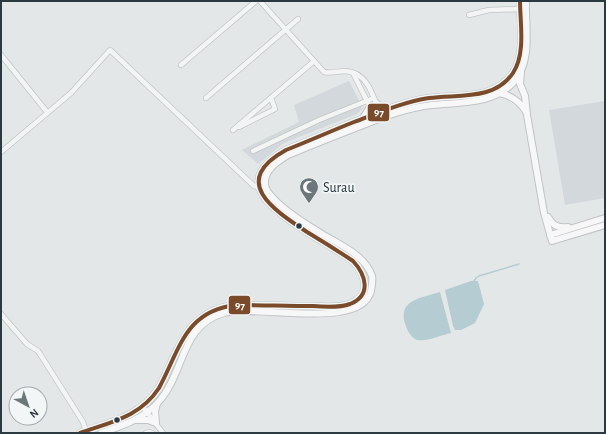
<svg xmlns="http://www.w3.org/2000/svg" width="606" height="434" font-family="'Alegreya Sans',sans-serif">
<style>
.built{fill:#d2d8db}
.water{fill:#b4ccd2}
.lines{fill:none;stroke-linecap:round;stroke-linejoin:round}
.stream{stroke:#b4ccd2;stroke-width:1.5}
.minor-casing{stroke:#c2c5c6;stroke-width:6}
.major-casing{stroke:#c0c4c6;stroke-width:8}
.minor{stroke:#f3f5f5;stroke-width:4.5}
.major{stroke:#f7f7f7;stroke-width:6}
.bus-1-casing{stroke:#f2f6f7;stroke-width:7}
.bus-1{stroke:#7a4b2a;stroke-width:4}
.bus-dot{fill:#2b3a41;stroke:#f2f6f7;stroke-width:1.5}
.labels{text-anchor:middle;stroke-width:3.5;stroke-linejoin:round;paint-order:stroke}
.poi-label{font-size:14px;fill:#2b3a41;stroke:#f2f6f7;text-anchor:start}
.line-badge{stroke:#f2f6f7;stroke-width:1.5}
.badge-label{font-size:11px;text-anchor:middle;font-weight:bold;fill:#fff}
</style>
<rect width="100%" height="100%" fill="#e4e7e8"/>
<g class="built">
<path d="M 349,81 L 363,108 L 357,114 L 284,143 L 258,164 L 242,150 L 299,122 L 294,105 Z"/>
<path d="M 605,101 L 605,198 L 565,205 L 549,110 Z"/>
</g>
<g class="water">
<path d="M 471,281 L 478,281 L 484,304 L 475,323 L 461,330 L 455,330 L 453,326 L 445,290 Z"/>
<path d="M 440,292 L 451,333 C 441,335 427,342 417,340 C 412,338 407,331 406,326 C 396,300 421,298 440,292 Z"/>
</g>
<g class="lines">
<path class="stream" d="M 474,281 L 476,278 L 479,276 L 519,264"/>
<defs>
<g id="minor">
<path d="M 260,1 L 324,72 C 331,74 338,71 345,71 C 368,72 373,96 380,114"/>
<path d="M 469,15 L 489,10 L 520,9"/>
<path d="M 1,55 L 47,112"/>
<path d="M 181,65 L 256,1"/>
<path d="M 353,73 L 368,103"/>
<path d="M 206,98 L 298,19"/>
<path d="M 239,127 L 275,109 L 271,98"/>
<path d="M 233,130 L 313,62"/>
<path d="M 253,151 L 319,120 L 374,98"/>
<path d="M 1,152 L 71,93 L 110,50 L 254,186 L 260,188"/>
<path d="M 1,314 L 27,344 L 38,351 L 40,354 L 83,422 L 86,431"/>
<path d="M 143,407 L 163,433"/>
<path d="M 146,433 L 149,432 L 152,433"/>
</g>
<g id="major">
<path d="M 521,72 L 520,84 L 525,96 L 527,115 L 544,213 L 552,241 L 605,225"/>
<path d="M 499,93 C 511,95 522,103 527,114"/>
<path d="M 376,103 L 380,106 L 388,108"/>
<path d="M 363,118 L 370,107"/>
<path d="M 548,217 C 553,226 558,228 568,227"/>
<path d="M 550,235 L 605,218"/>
<path d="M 137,420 L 148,420 L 156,423 L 155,411 L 157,404"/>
<path d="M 80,433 C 111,422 140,417 159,388 C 180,349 185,311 236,305 C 262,305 287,306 313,306 C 325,307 339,308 350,304 C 372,295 366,275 353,261 C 338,251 322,241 307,232 C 272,209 230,181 286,150 C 309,141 331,131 354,122 C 378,113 403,102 429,98 C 458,94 494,101 513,73 C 526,53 520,23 520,1"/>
<path d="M 101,433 C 122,426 146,418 161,399 C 185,370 181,325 224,313 C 256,304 361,331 371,291 C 372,286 373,281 372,276 C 365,255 340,245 322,234 C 306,224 289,214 276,201 C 271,196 265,191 265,184 C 264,170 278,161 288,155 C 310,146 332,137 353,129 C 379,119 404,108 432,105 C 459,102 492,105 513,83 C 533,61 525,28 526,1"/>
</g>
</defs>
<use href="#minor" class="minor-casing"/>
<use href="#major" class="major-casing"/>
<use href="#minor" class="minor"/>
<use href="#major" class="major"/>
<defs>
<path id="bus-1" d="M 80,433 C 111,422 140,417 159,388 C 180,349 185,311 236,305 C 262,305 287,306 313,306 C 325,307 339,308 350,304 C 372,295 366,275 353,261 C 338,251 322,241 307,232 C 272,209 230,181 286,150 C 309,141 331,131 354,122 C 378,113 403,102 429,98 C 458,94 494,101 513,73 C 526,53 520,23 520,1"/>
</defs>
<use href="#bus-1" class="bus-1-casing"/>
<use href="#bus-1" class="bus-1"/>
</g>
<defs>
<symbol id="mosque-pin" viewBox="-11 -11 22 30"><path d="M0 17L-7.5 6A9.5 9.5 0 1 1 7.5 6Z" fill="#6c777b" stroke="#f2f6f7"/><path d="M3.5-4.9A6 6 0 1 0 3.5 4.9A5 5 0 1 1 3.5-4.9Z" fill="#fff"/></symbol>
</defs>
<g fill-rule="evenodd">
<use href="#mosque-pin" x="298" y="176" width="22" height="30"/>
</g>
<g class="bus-dot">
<circle cx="299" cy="226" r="3.5"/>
<circle cx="117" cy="420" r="3.5"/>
</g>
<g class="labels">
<g class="poi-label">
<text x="323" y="192">Surau</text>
</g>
</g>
<g class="line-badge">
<rect x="367" y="103" width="23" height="19" rx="4" fill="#7a4b2a"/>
<rect x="228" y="295" width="23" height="20" rx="4" fill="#7a4b2a"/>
</g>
<g class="badge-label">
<text x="379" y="116">97</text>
<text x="240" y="309">97</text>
</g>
<rect width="606" height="434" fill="none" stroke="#2b3a41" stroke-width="4"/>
<g transform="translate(28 406) rotate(140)"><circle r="19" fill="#f2f6f7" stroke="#a2abae"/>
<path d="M0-3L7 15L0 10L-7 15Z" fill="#6c777b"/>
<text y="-6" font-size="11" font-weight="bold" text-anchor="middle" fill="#2b3a41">N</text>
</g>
</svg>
